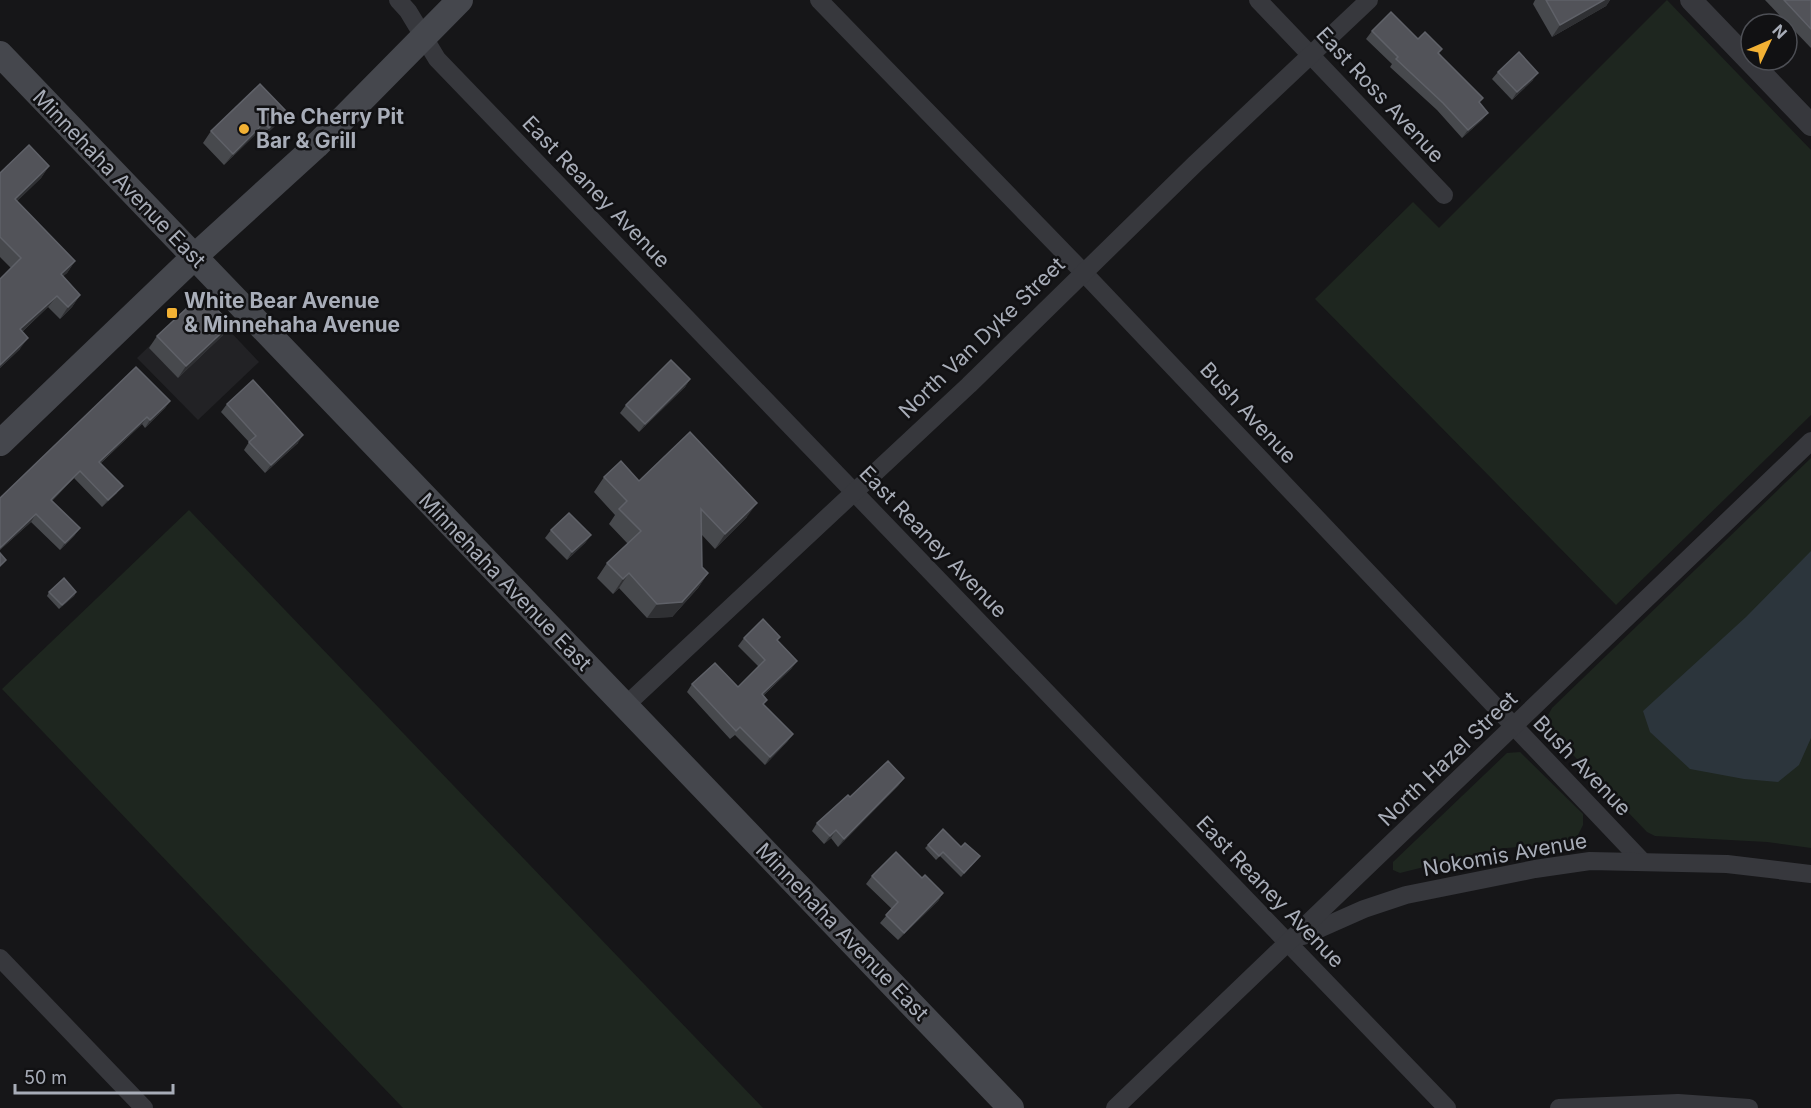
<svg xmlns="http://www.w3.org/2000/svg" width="1811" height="1108" font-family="Inter,sans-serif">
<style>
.built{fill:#222225}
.green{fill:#1e261f}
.water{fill:#2c353c}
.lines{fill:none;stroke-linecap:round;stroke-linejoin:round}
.minor{stroke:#37383d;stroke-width:18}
.tertiary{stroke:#37383d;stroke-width:22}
.secondary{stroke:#45474d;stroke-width:26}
.wall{fill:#47494d}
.shaded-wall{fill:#2f3033}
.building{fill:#525359;stroke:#5f6168;stroke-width:1.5}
.poi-dot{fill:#f2b134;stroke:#111113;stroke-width:2}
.labels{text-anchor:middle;stroke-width:5;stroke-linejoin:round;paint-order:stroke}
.street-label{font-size:21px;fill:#a8adb8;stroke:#111113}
.poi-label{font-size:21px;font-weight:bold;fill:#a8adb8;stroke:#111113;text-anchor:start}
</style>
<rect width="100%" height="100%" fill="#161618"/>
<path class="built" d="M 194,303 L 204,304 L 259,362 L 198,420 L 137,358 Z"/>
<g class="green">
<path d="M 1667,0 L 1811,150 L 1811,415 L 1616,605 L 1315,299 L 1413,202 L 1439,228 Z"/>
<path d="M 1811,458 L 1811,848 L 1767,842 L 1655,836 L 1647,832 L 1554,735 L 1547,727 L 1547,717 L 1552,708 Z"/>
<path d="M 189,510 L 763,1108 L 403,1108 L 2,689 Z"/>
<path d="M 1520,752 L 1583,814 L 1583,825 L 1578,835 L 1564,843 L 1496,849 L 1400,873 L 1393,870 L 1393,862 L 1507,753 Z"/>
</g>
<path class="water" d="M 1811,551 L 1811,738 L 1799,765 L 1778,782 L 1744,779 L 1690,769 L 1650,732 L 1643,711 L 1746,617 Z"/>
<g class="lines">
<g class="minor">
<path d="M 398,0 L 408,11 L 437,59 L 1447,1108"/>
<path d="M 819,0 L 1083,272 L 1641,860"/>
<path d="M 1258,0 L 1444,195"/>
<path d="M 625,706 L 969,385 L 1195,164 L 1369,0"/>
<path d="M 1303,936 L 1364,909 L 1406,895 L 1535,869 L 1590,861 L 1727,864 L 1811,874"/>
<path d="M 0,958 L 144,1108"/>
<path d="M 1115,1108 L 1811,441"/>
<path d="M 1559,1108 L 1678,1103 L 1749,1108"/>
</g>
<path class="tertiary" d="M 1691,0 L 1811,125"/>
<g class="secondary">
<path d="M 0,54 L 1011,1108"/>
<path d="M 0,443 L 194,257 L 316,146 L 460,0"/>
</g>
</g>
<g class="wall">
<path d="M 1535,0 L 1610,0 L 1606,6 L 1552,37 L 1533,4 Z"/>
<path d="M 1765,0 L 1811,0 L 1811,48 Z"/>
<path d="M 1372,31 L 1418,39 L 1439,53 L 1488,113 L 1482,120 L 1462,138 L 1437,110 L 1390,67 L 1392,64 L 1366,39 Z"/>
<path d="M 1498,72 L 1533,80 L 1512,100 L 1492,79 Z"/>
<path d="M 260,84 L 278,123 L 261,139 L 256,134 L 224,165 L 203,143 L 211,131 Z"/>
<path d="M 49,166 L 41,178 L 17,201 L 75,261 L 67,273 L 63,276 L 80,295 L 72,307 L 60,319 L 48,307 L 22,332 L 20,349 L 0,368 L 0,279 L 11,268 L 0,257 L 0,173 Z"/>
<path d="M 223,335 L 178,378 L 149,348 L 157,336 Z"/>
<path d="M 690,379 L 685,387 L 639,432 L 620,413 L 626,405 Z"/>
<path d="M 170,401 L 165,408 L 145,428 L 142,424 L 101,463 L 117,493 L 102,507 L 74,478 L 52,501 L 80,528 L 74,536 L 60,550 L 31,522 L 0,550 L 0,498 Z"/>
<path d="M 227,404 L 298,443 L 265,473 L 244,450 L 249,442 L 221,412 Z"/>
<path d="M 604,477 L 639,481 L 747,517 L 715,549 L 702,535 L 702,567 L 708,573 L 698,588 L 672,617 L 647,618 L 619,588 L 613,594 L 597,578 L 607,563 L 628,544 L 609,524 L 615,515 L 594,492 Z"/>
<path d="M 551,530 L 591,535 L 585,543 L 567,560 L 545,538 Z"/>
<path d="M 49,592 L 76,592 L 74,596 L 59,609 L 47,596 Z"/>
<path d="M 744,638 L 778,641 L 797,661 L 791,669 L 763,696 L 764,705 L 793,734 L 787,742 L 765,765 L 735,735 L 730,739 L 687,692 L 692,684 L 738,687 L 759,667 L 738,646 Z"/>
<path d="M 904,778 L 898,786 L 838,847 L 831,838 L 824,844 L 812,831 L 817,823 L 850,797 Z"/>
<path d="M 928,845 L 961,847 L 980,856 L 961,877 L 940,856 L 936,860 L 925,848 Z"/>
<path d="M 872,876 L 943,893 L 938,901 L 898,940 L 880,923 L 892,909 L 866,884 Z"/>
</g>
<g class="shaded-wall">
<path d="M 1604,0 L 1610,0 L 1606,6 L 1552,37 L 1560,25 Z"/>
<path d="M 1538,73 L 1533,80 L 1512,100 L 1517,92 Z"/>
<path d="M 286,111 L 278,123 L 261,139 L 269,128 Z"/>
<path d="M 1488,113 L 1482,120 L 1462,138 L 1468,130 Z"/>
<path d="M 264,123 L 256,134 L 224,165 L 233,154 Z"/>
<path d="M 49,166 L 41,178 L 7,211 L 15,199 Z"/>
<path d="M 75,261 L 67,273 L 53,285 L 61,274 Z"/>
<path d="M 80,295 L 72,307 L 60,319 L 68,307 Z"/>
<path d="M 57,296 L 48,307 L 12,341 L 20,329 Z"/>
<path d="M 231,324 L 223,335 L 178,378 L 186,366 Z"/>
<path d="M 28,338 L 20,349 L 0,368 L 0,365 Z"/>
<path d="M 690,379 L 685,387 L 639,432 L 645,424 Z"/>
<path d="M 170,401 L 165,408 L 145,428 L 150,420 Z"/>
<path d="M 147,417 L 142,424 L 94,469 L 99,462 Z"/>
<path d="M 303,435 L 298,443 L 265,473 L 271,465 Z"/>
<path d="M 80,471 L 74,478 L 45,508 L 51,500 Z"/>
<path d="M 123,486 L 117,493 L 102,507 L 108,500 Z"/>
<path d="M 757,503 L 747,517 L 715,549 L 725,534 Z"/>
<path d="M 36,514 L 31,522 L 0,550 L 0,548 Z"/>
<path d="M 80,528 L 74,536 L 60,550 L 65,543 Z"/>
<path d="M 591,535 L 585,543 L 567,560 L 572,552 Z"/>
<path d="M 629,573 L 619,588 L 613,594 L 623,579 Z"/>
<path d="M 708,573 L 698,588 L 672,617 L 647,618 L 657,604 Z"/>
<path d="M 76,592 L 74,596 L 59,609 L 62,605 Z"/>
<path d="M 797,661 L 791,669 L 756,702 L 762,694 Z"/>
<path d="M 793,734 L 787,742 L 765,765 L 770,757 Z"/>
<path d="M 904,778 L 898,786 L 838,847 L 844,839 Z"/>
<path d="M 836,830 L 831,838 L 824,844 L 830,836 Z"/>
<path d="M 943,893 L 938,901 L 898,940 L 904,933 Z"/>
</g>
<g class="building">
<path d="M 1546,0 L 1604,0 L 1560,25 Z"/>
<path d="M 1784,0 L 1811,0 L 1811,29 Z"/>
<path d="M 1391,12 L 1418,39 L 1425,32 L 1442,49 L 1438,53 L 1483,98 L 1479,102 L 1488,113 L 1468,130 L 1443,103 L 1396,59 L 1398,57 L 1372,31 Z"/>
<path d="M 1519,52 L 1538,73 L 1517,92 L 1498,72 Z"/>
<path d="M 260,84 L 286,111 L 269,128 L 264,123 L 233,154 L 211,131 Z"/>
<path d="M 29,145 L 49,166 L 15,199 L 75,261 L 61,274 L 80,295 L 68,307 L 57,296 L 20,329 L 28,338 L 0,365 L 0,279 L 21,258 L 0,237 L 0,173 Z"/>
<path d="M 202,294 L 231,324 L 186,366 L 157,336 Z"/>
<path d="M 671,360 L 690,379 L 645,424 L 626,405 Z"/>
<path d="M 136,367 L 170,401 L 150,420 L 147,417 L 99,462 L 123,486 L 108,500 L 80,471 L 51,500 L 80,528 L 65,543 L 36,514 L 0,548 L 0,498 Z"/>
<path d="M 253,380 L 303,435 L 271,465 L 249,442 L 256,436 L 227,404 Z"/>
<path d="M 690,432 L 757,503 L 725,534 L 701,509 L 702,567 L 708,573 L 682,602 L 657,604 L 629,573 L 623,579 L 607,563 L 641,531 L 619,509 L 627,501 L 604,477 L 621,461 L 639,481 Z"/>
<path d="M 569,513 L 591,535 L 572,552 L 551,530 Z"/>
<path d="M 0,553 L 6,560 L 0,566 Z"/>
<path d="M 64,578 L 76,592 L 62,605 L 49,592 Z"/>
<path d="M 763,619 L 780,637 L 777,640 L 797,661 L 762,694 L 767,700 L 763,704 L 793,734 L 770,757 L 740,727 L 736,731 L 692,684 L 715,663 L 738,687 L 765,660 L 744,638 Z"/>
<path d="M 888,761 L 904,778 L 844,839 L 836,830 L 830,836 L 817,823 L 848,795 L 850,797 Z"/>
<path d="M 943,829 L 961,847 L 965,843 L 980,856 L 964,873 L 943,852 L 939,856 L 928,845 Z"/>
<path d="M 896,852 L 922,878 L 925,875 L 943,893 L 904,933 L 886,915 L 898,902 L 872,876 Z"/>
</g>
<g class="poi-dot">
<circle cx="244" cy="129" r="6"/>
<rect x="166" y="307" width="12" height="12" rx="3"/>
</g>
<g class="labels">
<g class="street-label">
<text transform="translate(1380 95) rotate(47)" y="7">East Ross Avenue</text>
<text transform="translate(119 179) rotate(46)" y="7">Minnehaha Avenue East</text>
<text transform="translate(596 192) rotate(46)" y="7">East Reaney Avenue</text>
<text transform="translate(982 338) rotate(-44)" y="7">North Van Dyke Street</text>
<text transform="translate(1248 413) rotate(47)" y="7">Bush Avenue</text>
<text transform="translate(933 542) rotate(46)" y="7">East Reaney Avenue</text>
<text transform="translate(505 582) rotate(46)" y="7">Minnehaha Avenue East</text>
<text transform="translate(1448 759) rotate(-44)" y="7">North Hazel Street</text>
<text transform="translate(1582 766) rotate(46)" y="7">Bush Avenue</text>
<text transform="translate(1505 855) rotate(-10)" y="7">Nokomis Avenue</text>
<text transform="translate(1270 892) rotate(46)" y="7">East Reaney Avenue</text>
<text transform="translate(842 932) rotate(46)" y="7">Minnehaha Avenue East</text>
</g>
<g class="poi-label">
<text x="256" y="124">The Cherry Pit<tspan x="256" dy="24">Bar &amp; Grill</tspan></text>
<text x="184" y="308">White Bear Avenue<tspan x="184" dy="24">&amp; Minnehaha Avenue</tspan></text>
</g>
</g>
<g transform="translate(1769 42) rotate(46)"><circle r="28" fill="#111113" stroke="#4d4f55" stroke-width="1.5"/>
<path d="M0-4.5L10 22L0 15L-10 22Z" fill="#f2b134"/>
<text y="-9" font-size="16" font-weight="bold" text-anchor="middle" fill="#a8adb8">N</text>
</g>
<path d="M15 1084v9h158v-9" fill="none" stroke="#a8adb8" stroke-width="3"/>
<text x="24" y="1084" font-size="18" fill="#a8adb8" stroke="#111113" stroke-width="4.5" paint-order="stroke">50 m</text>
</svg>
